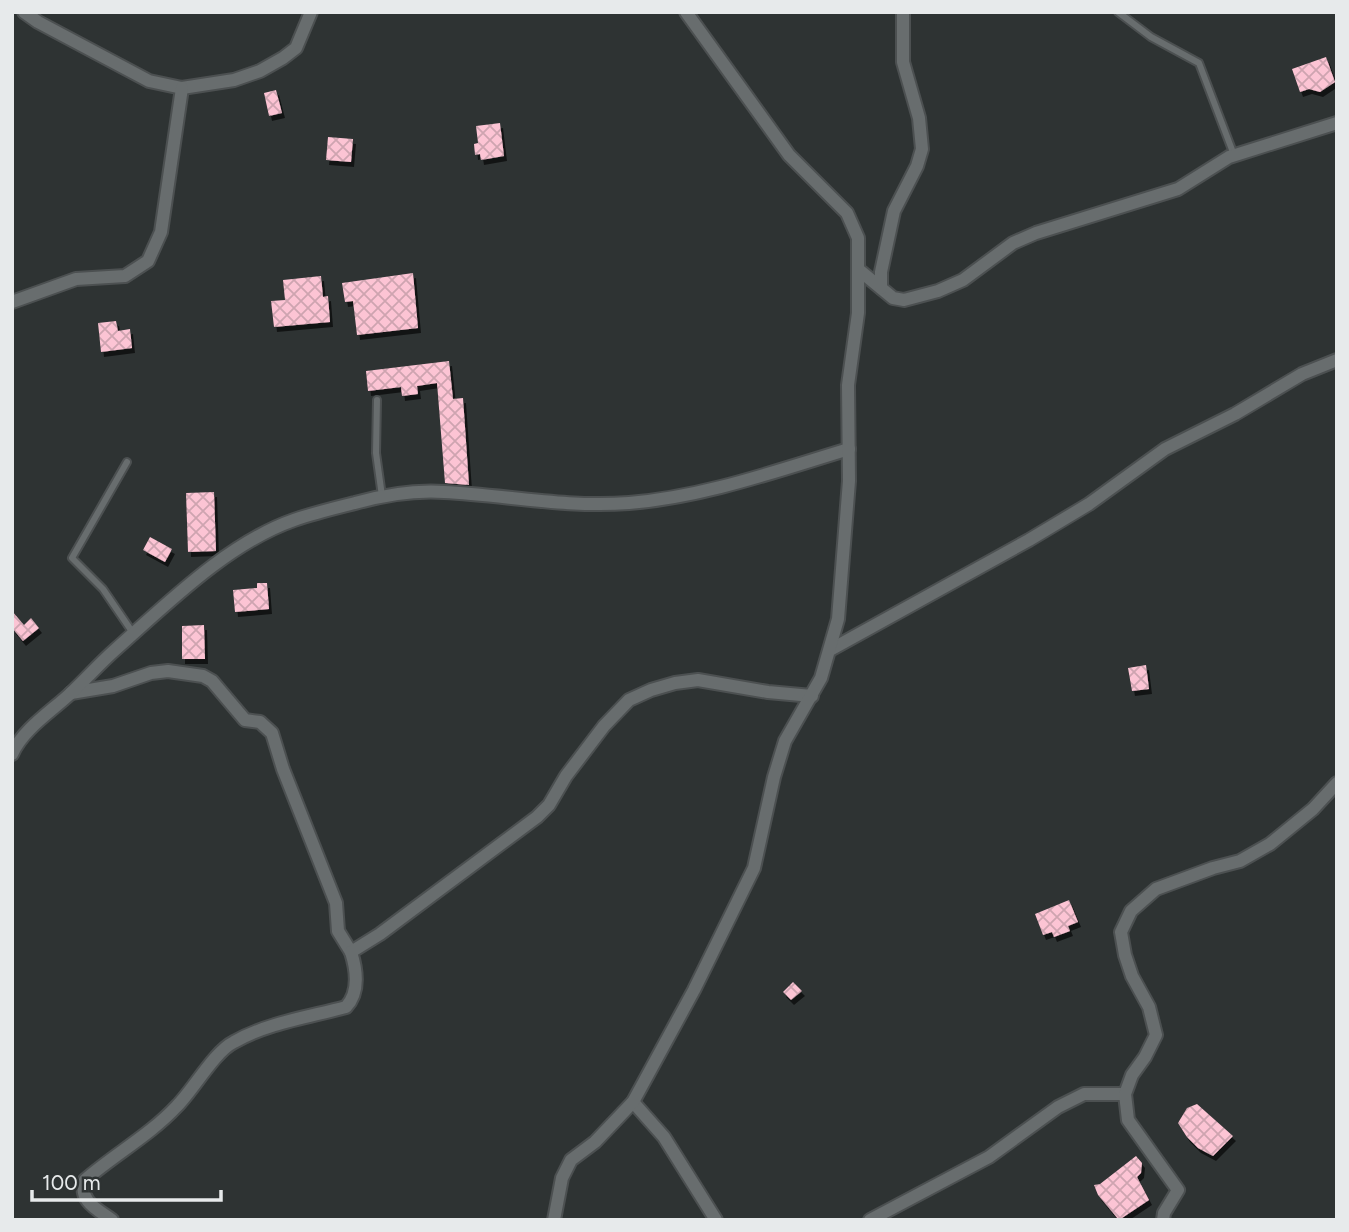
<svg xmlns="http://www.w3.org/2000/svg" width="1349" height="1232" font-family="Figtree,sans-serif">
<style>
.building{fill:url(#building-cross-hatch);filter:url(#shadow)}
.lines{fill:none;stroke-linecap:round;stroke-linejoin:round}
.lane-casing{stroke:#4c5051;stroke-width:10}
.street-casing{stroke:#4c5051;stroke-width:16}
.lane{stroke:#686d6e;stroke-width:6}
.street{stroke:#686d6e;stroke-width:12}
</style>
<defs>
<pattern id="building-cross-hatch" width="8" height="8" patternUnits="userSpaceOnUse" patternTransform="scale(1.75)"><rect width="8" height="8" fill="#fcc4d4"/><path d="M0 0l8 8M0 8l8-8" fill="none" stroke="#cea4b0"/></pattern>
<filter id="shadow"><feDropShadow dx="3" dy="5" stdDeviation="0" flood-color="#0009"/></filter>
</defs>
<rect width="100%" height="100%" fill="#2e3333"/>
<g class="building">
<path d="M 1326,57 L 1335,82 L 1320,92 L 1309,89 L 1300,92 L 1292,69 Z"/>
<path d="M 276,90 L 282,113 L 269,116 L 264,93 Z"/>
<path d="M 500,123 L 504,156 L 481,160 L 480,154 L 475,155 L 474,144 L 478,143 L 476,126 Z"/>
<path d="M 328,137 L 353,139 L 351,162 L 326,160 Z"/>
<path d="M 413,273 L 418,328 L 357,335 L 353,301 L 345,302 L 342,283 Z"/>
<path d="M 321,276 L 323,297 L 328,296 L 330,322 L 274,327 L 271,301 L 285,300 L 283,280 Z"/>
<path d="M 116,321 L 118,331 L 130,329 L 132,348 L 101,352 L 98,323 Z"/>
<path d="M 449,361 L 453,399 L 463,398 L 469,485 L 445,483 L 437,383 L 417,386 L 418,394 L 402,396 L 401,387 L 368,391 L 366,371 Z"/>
<path d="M 214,492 L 216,551 L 188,552 L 186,493 Z"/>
<path d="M 150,537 L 172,549 L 165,562 L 143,550 Z"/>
<path d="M 257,583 L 267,583 L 269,609 L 235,612 L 233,590 L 257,588 Z"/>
<path d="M 12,611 L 24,625 L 31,618 L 39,628 L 23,641 L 12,628 Z"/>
<path d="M 204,625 L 205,659 L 182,659 L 182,626 Z"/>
<path d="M 1146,665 L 1149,689 L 1132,691 L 1128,668 Z"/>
<path d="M 1069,900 L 1078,922 L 1068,926 L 1070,931 L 1054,937 L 1052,932 L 1043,935 L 1035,914 Z"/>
<path d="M 793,982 L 802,991 L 791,1000 L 783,992 Z"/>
<path d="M 1197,1104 L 1233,1136 L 1213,1156 L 1198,1148 L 1187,1137 L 1178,1123 L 1187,1108 Z"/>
<path d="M 1136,1156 L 1142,1163 L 1141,1173 L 1137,1177 L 1149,1200 L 1119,1220 L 1098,1195 L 1094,1185 L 1100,1184 Z"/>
</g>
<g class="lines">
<defs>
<g id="lane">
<path d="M 1118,12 L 1151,37 L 1199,63 L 1234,155"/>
<path d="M 377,400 L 376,453 L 382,496"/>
<path d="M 127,462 L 72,558 L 103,589 L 133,633"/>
</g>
<g id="street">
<path d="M 24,12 L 38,22 L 149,81 L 182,88 L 234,80 L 260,71 L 283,58 L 296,48 L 311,12"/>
<path d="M 859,270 L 893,298 L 904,300 L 938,291 L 963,280 L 1013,243 L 1036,233 L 1178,189 L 1229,157 L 1337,123"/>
<path d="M 881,288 L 881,272 L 894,211 L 917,166 L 922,149 L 919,118 L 903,62 L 903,12"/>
<path d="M 12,302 L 76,279 L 125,276 L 148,261 L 161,232 L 182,88"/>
<path d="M 830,650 L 1029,540 L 1089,504 L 1165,449 L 1235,414 L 1302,374 L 1337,360"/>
<path d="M 71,693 L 113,686 L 151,673 L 168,671 L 203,676 L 212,681 L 245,720 L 260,722 L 272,733 L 283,769 L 336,903 L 338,931 L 351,952"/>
<path d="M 12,754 C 23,729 52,711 71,693 C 86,679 100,663 116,649 C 168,603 228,543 294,520 C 314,513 335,508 355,503 C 384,495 414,490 444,492 C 505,495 567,508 629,503 C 704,497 776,471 849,449"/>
<path d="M 633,1102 L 664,1137 L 716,1220"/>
<path d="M 112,1220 C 97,1209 78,1201 85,1180 C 115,1154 150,1135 177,1106 C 194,1089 214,1052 234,1042 C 267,1023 309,1017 346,1007 C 360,992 357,971 351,952 L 380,934 L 537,817 L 549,805 L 566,776 L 604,726 L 629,700 L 651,690 L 675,683 L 698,680 L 768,692 L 812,696"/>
<path d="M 554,1220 L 562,1178 L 571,1160 L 595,1142 L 633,1102 L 694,990 L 754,868 L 774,777 L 785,741 L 821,678 L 838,619 L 849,481 L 848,385 L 858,313 L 858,238 L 847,213 L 789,155 L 686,12"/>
<path d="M 870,1220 L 989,1157 L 1058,1107 L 1084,1094 L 1125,1094"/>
<path d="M 1163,1220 L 1164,1213 L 1178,1190 L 1128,1120 L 1125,1094 L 1132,1075 L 1145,1057 L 1156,1035 L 1149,1007 L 1132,976 L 1125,955 L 1121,932 L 1131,911 L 1156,889 L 1213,868 L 1240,861 L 1270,844 L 1313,809 L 1337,783"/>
</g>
</defs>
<use href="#lane" class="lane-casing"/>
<use href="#street" class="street-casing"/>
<use href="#lane" class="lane"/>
<use href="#street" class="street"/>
</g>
<rect width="1349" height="1232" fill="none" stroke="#e7eaeb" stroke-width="28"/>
<path d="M32 1190v10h189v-10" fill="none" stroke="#e7eaeb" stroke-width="3.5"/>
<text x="42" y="1190" font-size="21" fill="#e7eaeb" stroke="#2e3333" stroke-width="5" paint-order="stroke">100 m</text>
</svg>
